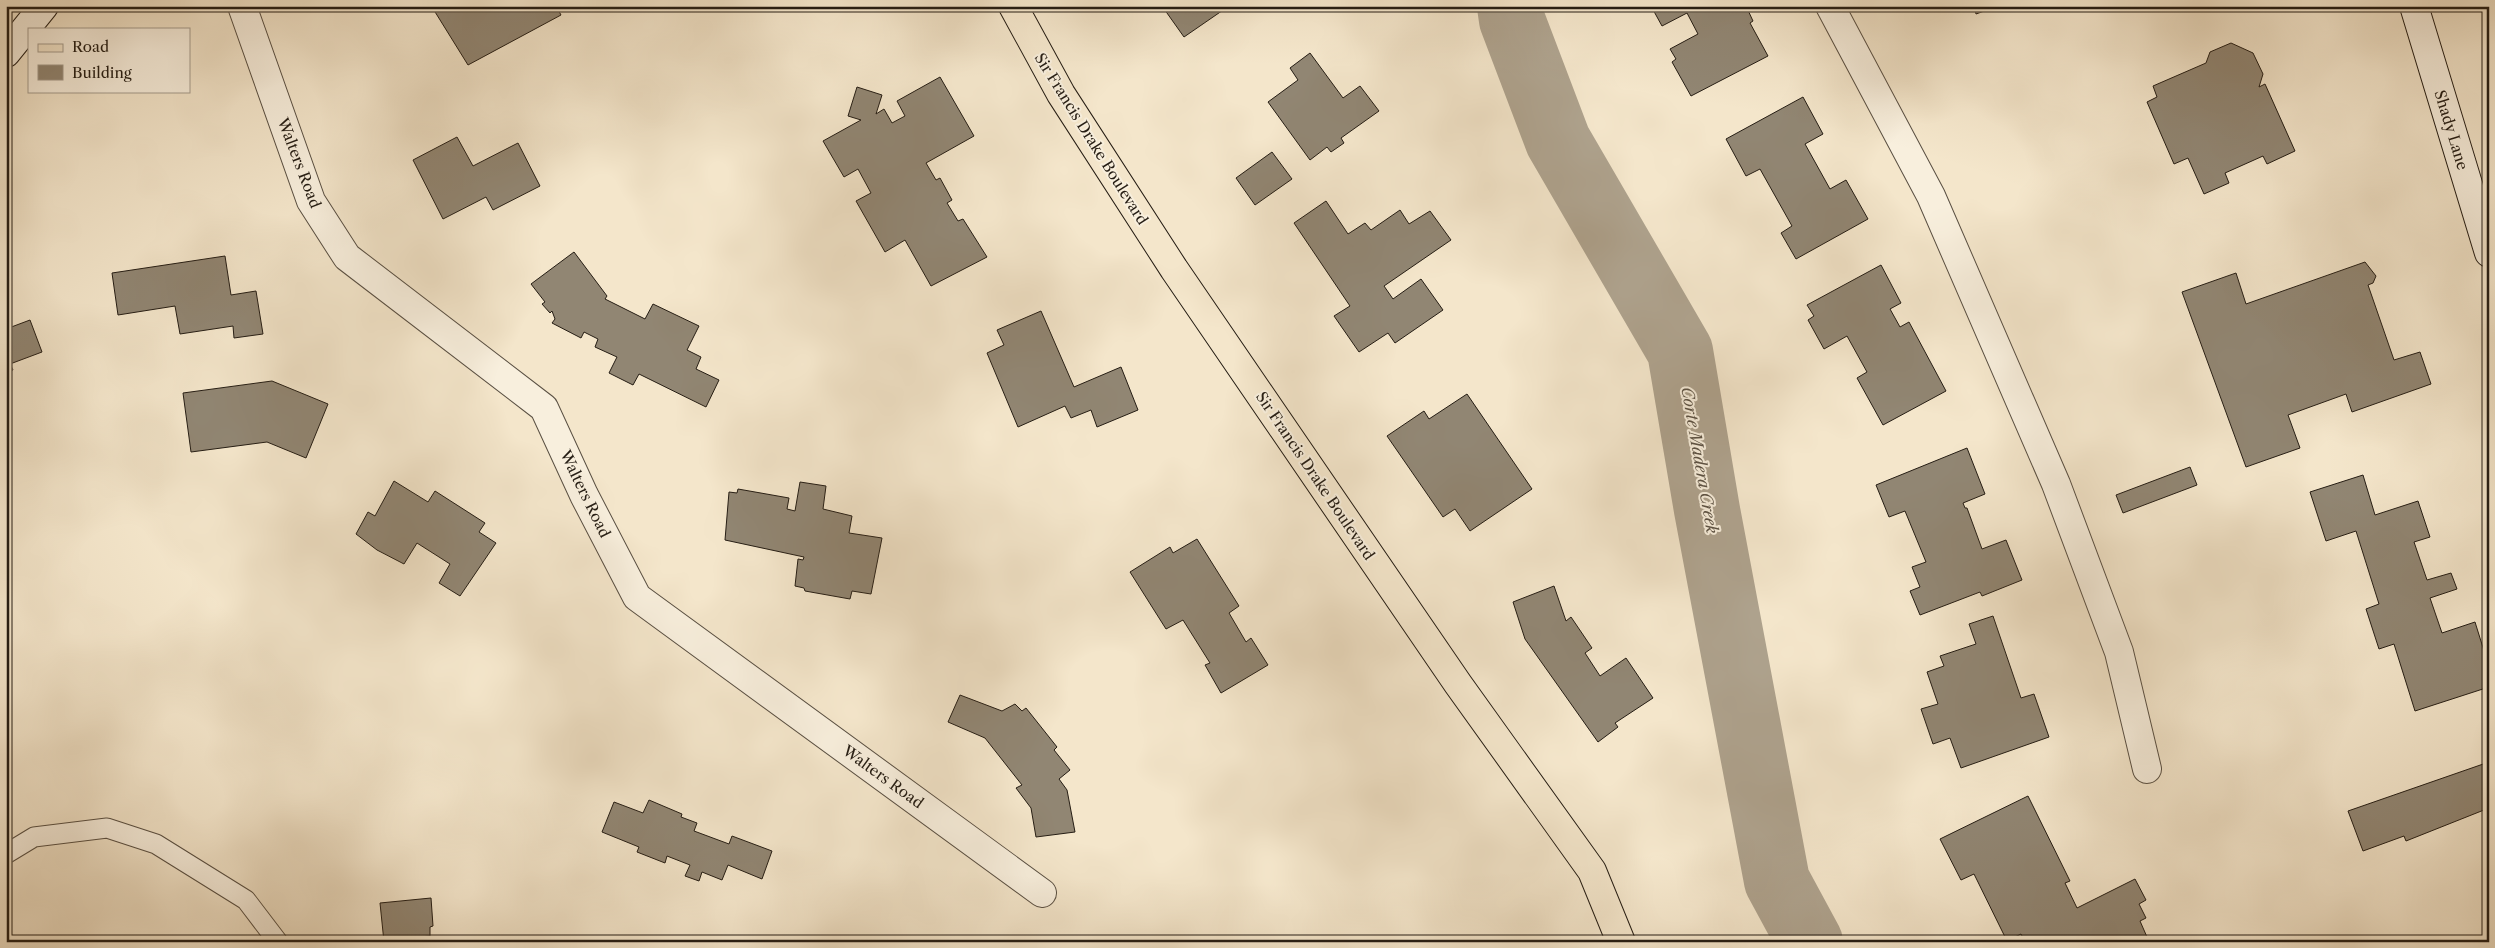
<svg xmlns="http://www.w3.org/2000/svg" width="2495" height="948" font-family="'Libre Caslon Text',serif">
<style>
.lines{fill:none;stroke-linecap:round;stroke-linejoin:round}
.river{stroke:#aea28d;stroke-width:66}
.building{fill:#918673;stroke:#251d14}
.lane-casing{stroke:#594f42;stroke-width:21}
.street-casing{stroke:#594f42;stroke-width:30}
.secondary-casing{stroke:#251d14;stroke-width:30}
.primary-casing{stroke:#251d14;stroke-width:30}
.lane{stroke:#f8efdd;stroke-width:19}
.street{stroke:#f8efdd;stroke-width:28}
.secondary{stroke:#f8efdd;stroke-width:28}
.primary{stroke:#f4e6cb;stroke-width:28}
.labels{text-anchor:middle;stroke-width:4;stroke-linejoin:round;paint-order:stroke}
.street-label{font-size:15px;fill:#251d14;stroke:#f8efdd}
.water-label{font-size:16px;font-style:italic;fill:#5c5244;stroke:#f8efdd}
</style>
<rect width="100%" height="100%" fill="#f4e6cb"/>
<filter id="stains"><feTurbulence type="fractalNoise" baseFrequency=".004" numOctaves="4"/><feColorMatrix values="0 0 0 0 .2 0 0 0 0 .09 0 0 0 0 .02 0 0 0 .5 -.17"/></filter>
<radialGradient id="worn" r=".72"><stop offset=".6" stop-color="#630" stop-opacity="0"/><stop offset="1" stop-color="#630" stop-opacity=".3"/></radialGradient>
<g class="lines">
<path class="river" d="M 1510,6 L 1512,20 L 1558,141 L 1680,351 L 1707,510 L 1777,881 L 1810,942"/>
</g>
<g class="building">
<path d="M 556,6 L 561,15 L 468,65 L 432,7 Z"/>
<path d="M 1162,6 L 1229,6 L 1184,37 Z"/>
<path d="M 1651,6 L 1746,6 L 1753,21 L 1750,23 L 1768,56 L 1691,96 L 1672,62 L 1676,59 L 1670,49 L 1698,34 L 1687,13 L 1662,26 Z"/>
<path d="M 1974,6 L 1998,6 L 1976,14 Z"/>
<path d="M 2231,43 L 2253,53 L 2263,74 L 2259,87 L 2265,84 L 2295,151 L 2267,164 L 2263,156 L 2225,173 L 2229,183 L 2204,194 L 2188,158 L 2174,164 L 2147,102 L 2157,97 L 2153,86 L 2206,63 L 2210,52 Z"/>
<path d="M 1310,53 L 1343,98 L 1360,86 L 1379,111 L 1341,138 L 1344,143 L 1331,152 L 1327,147 L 1310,160 L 1268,102 L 1298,80 L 1290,68 Z"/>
<path d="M 940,77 L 974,136 L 926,163 L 936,180 L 940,178 L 952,200 L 947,203 L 958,221 L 963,219 L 987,257 L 931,286 L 905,240 L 885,252 L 856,201 L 871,193 L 858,169 L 844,177 L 823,141 L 861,120 L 848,116 L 857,87 L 882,95 L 876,114 L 884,109 L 892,123 L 905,116 L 897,101 Z"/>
<path d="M 1803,97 L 1823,134 L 1805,144 L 1830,189 L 1846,180 L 1868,219 L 1796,259 L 1781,233 L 1792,226 L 1760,169 L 1746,176 L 1726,139 Z"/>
<path d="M 457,137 L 473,166 L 518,143 L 540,186 L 493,210 L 486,197 L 443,219 L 413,160 Z"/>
<path d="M 1272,152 L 1292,179 L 1255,205 L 1236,178 Z"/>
<path d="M 1326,201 L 1348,234 L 1365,223 L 1371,230 L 1400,210 L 1409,224 L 1430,211 L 1451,240 L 1384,286 L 1393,299 L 1421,279 L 1443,310 L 1395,343 L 1388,333 L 1359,352 L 1334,316 L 1350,306 L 1294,223 Z"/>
<path d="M 574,252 L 607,296 L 605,299 L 645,319 L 653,304 L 699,326 L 687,350 L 701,357 L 696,369 L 719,380 L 706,407 L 639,374 L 633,385 L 609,373 L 617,357 L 595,347 L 598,339 L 584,332 L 581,338 L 552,323 L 555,319 L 552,311 L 550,313 L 542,304 L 545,302 L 531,284 Z"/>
<path d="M 225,256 L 231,295 L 256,291 L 263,334 L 234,338 L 233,326 L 180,334 L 175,306 L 118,315 L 112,273 Z"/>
<path d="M 2365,262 L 2376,276 L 2373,283 L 2368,285 L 2394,360 L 2420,352 L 2431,384 L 2352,412 L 2346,394 L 2288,415 L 2300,448 L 2246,467 L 2182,292 L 2236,273 L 2246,304 Z"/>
<path d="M 1881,265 L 1901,303 L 1890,309 L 1900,327 L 1909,322 L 1946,391 L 1883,425 L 1857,378 L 1867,372 L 1847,336 L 1824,349 L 1808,320 L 1814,316 L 1807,305 Z"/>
<path d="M 1041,311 L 1074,387 L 1121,367 L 1138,410 L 1097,427 L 1091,410 L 1071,418 L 1065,406 L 1018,427 L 987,353 L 1004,345 L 997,330 Z"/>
<path d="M 30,320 L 42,352 L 10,364 L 13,370 L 6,373 L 6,329 Z"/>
<path d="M 272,381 L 328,404 L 306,458 L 267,442 L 191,452 L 183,393 Z"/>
<path d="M 1467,394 L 1532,489 L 1470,531 L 1455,509 L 1443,517 L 1387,436 L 1424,411 L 1429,419 Z"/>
<path d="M 1967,448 L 1985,494 L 1963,503 L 1965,508 L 1967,508 L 1982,549 L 2006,540 L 2022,580 L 1982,596 L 1980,592 L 1920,615 L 1910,591 L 1920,587 L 1912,567 L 1926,562 L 1905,511 L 1889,517 L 1876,485 Z"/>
<path d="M 2190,467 L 2197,485 L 2123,513 L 2116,495 Z"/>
<path d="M 2363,475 L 2375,515 L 2418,501 L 2430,537 L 2414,542 L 2427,580 L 2451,573 L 2457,589 L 2430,598 L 2442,633 L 2475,622 L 2489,667 L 2489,687 L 2415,711 L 2394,644 L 2379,649 L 2366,609 L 2379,604 L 2356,531 L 2326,541 L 2310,492 Z"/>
<path d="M 394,481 L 428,502 L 435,491 L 485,523 L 479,532 L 496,543 L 460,596 L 439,583 L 450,564 L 417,543 L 404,564 L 377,550 L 356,534 L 368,512 L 375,516 Z"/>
<path d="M 800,482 L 826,486 L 823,509 L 852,516 L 849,533 L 882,538 L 871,594 L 852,591 L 850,599 L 805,591 L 804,588 L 795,586 L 798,559 L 803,560 L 804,557 L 725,540 L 729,492 L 737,493 L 738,489 L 789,498 L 787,509 L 795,511 Z"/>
<path d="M 1197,539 L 1239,606 L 1229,613 L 1246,642 L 1251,638 L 1268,665 L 1221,693 L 1205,665 L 1210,663 L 1183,620 L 1166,629 L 1130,572 L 1170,547 L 1173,553 Z"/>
<path d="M 1554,586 L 1566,621 L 1571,617 L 1592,648 L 1585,653 L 1600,676 L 1626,658 L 1653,698 L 1615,723 L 1618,727 L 1598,742 L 1525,639 L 1513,602 Z"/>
<path d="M 1993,616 L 2021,698 L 2034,694 L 2049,737 L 1961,768 L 1950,738 L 1933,744 L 1921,709 L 1938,704 L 1927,672 L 1944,666 L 1940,656 L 1976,644 L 1969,624 Z"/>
<path d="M 960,695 L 1002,711 L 1015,704 L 1022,711 L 1026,708 L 1057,747 L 1054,750 L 1070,770 L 1059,779 L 1067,790 L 1075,832 L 1036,837 L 1031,808 L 1016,788 L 1022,785 L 985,738 L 948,722 Z"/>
<path d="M 2489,762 L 2489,808 L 2406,841 L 2404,836 L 2363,851 L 2348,811 Z"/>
<path d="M 2028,796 L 2070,881 L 2065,883 L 2077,908 L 2135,879 L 2146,900 L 2139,904 L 2146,918 L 2140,921 L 2147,937 L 2137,942 L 2025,942 L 2021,934 L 2007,941 L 1974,874 L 1961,880 L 1940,839 Z"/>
<path d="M 649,800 L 682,814 L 681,817 L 697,823 L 694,831 L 729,844 L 732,836 L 772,851 L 762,879 L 728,865 L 722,880 L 702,872 L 699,881 L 685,876 L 690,865 L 667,856 L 665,863 L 637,852 L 639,847 L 602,832 L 614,802 L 643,813 Z"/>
<path d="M 431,898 L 433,926 L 430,927 L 430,936 L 419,937 L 420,942 L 384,942 L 380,903 Z"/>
</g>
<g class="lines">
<defs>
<path id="lane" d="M 6,854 L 34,837 L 107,828 L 156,844 L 246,900 L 278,942"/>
<g id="street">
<path d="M 242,6 L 311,201 L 347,257 L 544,408 L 584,495 L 637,597 L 1042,893"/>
<path d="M 1830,6 L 1931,196 L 2056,484 L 2119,652 L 2147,769"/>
</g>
<g id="secondary">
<path d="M 2414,6 L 2489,253"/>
<path d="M 6,53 L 44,6"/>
</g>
<path id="primary" d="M 1013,6 L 1061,94 L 1174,269 L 1458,684 L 1592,871 L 1621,942"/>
</defs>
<use href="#lane" class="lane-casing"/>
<use href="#street" class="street-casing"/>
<use href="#secondary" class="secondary-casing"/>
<use href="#primary" class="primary-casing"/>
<use href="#lane" class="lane"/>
<use href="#street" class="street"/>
<use href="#secondary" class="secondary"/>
<use href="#primary" class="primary"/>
</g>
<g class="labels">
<g class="street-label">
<text transform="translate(2451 130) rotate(73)" y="5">Shady Lane</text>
<text transform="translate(1091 139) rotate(58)" y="5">Sir Francis Drake Boulevard</text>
<text transform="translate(299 163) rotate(69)" y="5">Walters Road</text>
<text transform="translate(1315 476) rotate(56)" y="5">Sir Francis Drake Boulevard</text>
<text transform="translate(585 494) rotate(64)" y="5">Walters Road</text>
<text transform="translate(883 777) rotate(36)" y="5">Walters Road</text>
</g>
<g class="water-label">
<text transform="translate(1700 460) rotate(80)" y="6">Corte Madera Creek</text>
</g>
</g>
<rect width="2495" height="948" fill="none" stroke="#f4e6cb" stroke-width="25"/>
<rect x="8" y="8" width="2480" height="933" fill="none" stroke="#251d14" stroke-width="2.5"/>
<rect x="12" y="12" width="2470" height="923" fill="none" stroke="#251d14"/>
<rect x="28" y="28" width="162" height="65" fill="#f8efdd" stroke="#a49b8d"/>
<rect x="38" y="44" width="25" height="8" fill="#f4e6cb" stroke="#a49b8d"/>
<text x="72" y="52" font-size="15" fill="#251d14">Road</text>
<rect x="38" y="65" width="25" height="15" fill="#918673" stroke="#a49b8d"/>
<text x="72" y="78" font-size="15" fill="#251d14">Building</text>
<rect width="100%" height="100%" filter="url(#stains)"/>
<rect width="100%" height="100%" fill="url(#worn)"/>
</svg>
